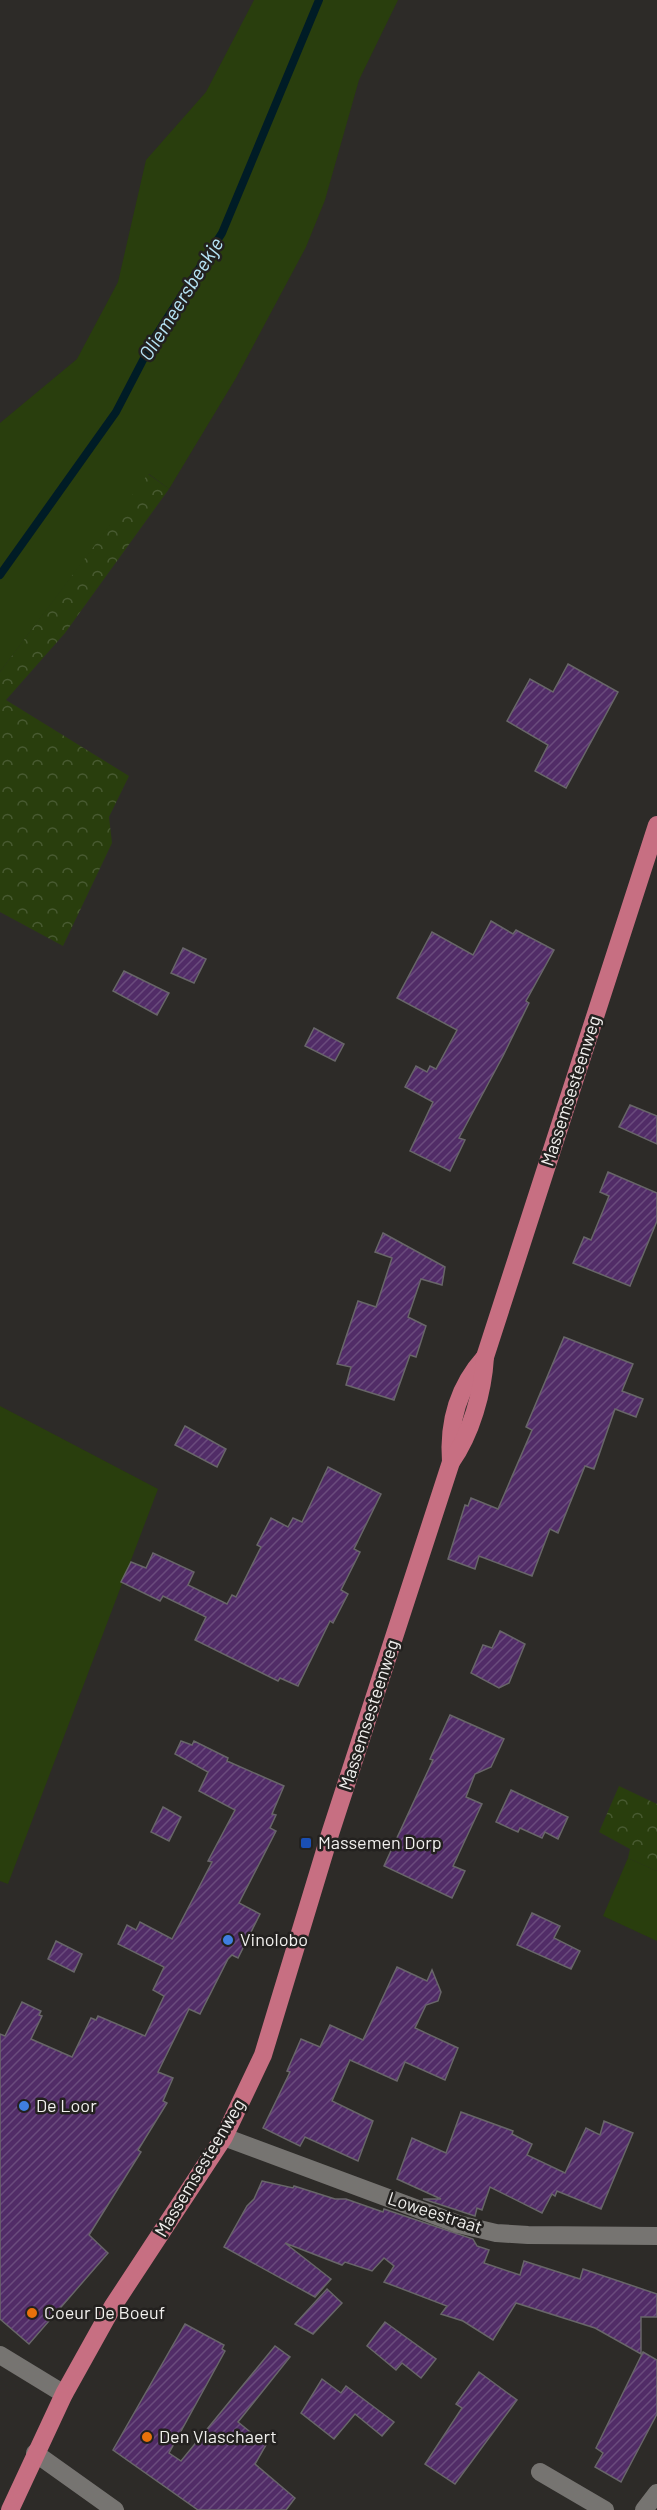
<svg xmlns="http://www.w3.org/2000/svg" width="657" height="2510" font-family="Barlow,sans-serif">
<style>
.green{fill:#293e0d}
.forest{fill:url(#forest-crowns)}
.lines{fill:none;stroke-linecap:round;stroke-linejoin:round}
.stream{stroke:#001c26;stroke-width:8}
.building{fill:url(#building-hatch);stroke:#686669;stroke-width:1.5}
.minor{stroke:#767471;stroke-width:18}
.major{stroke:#c76f82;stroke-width:18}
.transit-dot{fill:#1a4fb4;stroke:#23211f;stroke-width:2}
.shop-dot{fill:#3f7fe0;stroke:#23211f;stroke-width:2}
.food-dot{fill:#e8710a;stroke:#23211f;stroke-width:2}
.labels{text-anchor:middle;stroke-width:5;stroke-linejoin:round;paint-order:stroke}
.street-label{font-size:18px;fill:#f1f0ee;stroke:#23211f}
.poi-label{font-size:18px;fill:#f1f0ee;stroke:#23211f;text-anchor:start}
.water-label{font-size:20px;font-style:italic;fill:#b6e4f6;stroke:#23211f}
</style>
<defs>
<pattern id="forest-crowns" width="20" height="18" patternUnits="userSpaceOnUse" patternTransform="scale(1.5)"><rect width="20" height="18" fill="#293e0d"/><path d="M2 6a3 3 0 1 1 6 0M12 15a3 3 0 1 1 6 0" fill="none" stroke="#485a31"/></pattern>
<pattern id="building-hatch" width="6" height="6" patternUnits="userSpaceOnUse" patternTransform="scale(1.5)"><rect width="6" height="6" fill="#512c67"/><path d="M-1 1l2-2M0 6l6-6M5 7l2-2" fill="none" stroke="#6a4b7d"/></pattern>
</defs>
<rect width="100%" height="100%" fill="#2d2b28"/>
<g class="green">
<path d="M 254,0 L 398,0 L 359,80 L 325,200 L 306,247 L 236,378 L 169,489 L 149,474 L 0,672 L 0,423 L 77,359 L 118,282 L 146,160 L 206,92 Z"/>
<path d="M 0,1406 L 158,1489 L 8,1884 L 0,1881 Z"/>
<path d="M 628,1858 L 657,1871 L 657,1941 L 603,1916 Z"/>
</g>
<g class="forest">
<path d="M 148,474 L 169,489 L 65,633 L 6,700 L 129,776 L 109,817 L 112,843 L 63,946 L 0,912 L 0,672 Z"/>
<path d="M 619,1786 L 657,1804 L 657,1871 L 628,1858 L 630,1849 L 599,1832 Z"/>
</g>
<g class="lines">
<path class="stream" d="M 0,575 L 116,412 L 155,337 L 222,233 L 319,0"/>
</g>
<g class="building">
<path d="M 568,664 L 618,692 L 566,788 L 535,771 L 548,745 L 507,721 L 530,679 L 553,692 Z"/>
<path d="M 491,921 L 513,934 L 516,930 L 554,950 L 526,1001 L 529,1003 L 503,1056 L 459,1138 L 465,1140 L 450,1171 L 410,1151 L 433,1102 L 405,1087 L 416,1066 L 427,1072 L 430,1066 L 436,1069 L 457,1030 L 397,998 L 432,932 L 473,955 Z"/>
<path d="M 183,948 L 206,959 L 194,983 L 171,973 Z"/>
<path d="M 124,971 L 169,993 L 157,1015 L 113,991 Z"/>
<path d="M 314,1028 L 344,1044 L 335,1061 L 305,1046 Z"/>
<path d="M 630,1105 L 657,1116 L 657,1144 L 619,1127 Z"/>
<path d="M 608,1172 L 657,1193 L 657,1221 L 630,1286 L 573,1263 L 584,1237 L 591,1240 L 609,1196 L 600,1192 Z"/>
<path d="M 383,1233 L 445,1267 L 442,1285 L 421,1279 L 408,1317 L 426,1326 L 416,1357 L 410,1355 L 394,1400 L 346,1385 L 351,1367 L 337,1364 L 358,1301 L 376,1307 L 392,1258 L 375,1252 Z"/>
<path d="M 564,1337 L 633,1364 L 622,1391 L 643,1399 L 636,1417 L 615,1409 L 594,1469 L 585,1466 L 558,1533 L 550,1529 L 532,1576 L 479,1556 L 475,1569 L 448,1559 L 465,1505 L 468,1506 L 471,1498 L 498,1509 L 532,1430 L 526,1427 Z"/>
<path d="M 185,1426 L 226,1449 L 217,1467 L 175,1445 Z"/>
<path d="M 328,1467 L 381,1494 L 354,1549 L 360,1552 L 341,1590 L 348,1594 L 333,1623 L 330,1621 L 298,1686 L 280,1678 L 278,1681 L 195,1640 L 206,1617 L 163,1596 L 160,1601 L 121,1582 L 131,1562 L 146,1568 L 153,1553 L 194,1572 L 188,1585 L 227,1604 L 232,1595 L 236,1597 L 261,1547 L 257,1545 L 271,1518 L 288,1527 L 293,1518 L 302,1522 Z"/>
<path d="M 500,1631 L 525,1644 L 509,1683 L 499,1688 L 471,1673 L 483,1645 L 492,1648 Z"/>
<path d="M 450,1715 L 504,1739 L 491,1767 L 475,1774 L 466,1797 L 482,1804 L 453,1866 L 465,1871 L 452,1898 L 384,1866 L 433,1760 L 430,1759 Z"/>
<path d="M 181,1741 L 192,1745 L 194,1741 L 228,1758 L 227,1761 L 284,1786 L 272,1814 L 276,1815 L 270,1828 L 276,1831 L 239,1903 L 260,1914 L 238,1958 L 232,1955 L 228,1959 L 200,2014 L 189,2009 L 158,2072 L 173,2078 L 163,2101 L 167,2103 L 138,2150 L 141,2152 L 89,2235 L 108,2253 L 29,2344 L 0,2319 L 0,2034 L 5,2036 L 22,2002 L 41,2011 L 39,2015 L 42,2016 L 31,2039 L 72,2057 L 91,2018 L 96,2020 L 98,2016 L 145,2036 L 164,1996 L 153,1990 L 164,1967 L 118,1944 L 127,1925 L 136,1930 L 140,1922 L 172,1939 L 212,1862 L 208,1861 L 235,1810 L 199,1791 L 208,1772 L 175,1754 Z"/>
<path d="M 511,1790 L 568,1817 L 558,1839 L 545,1832 L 542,1838 L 520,1828 L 518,1832 L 496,1822 Z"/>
<path d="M 163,1807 L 181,1817 L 169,1841 L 151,1832 Z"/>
<path d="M 532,1913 L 560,1926 L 554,1938 L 580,1951 L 571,1969 L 517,1945 Z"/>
<path d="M 56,1941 L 82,1954 L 74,1972 L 48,1959 Z"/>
<path d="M 397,1967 L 427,1981 L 432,1970 L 441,1992 L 438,2001 L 426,2005 L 415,2028 L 458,2048 L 445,2080 L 405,2062 L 397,2081 L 350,2060 L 332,2101 L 373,2121 L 358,2161 L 305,2137 L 300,2146 L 263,2128 L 290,2072 L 287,2071 L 301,2039 L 320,2047 L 330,2025 L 363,2040 Z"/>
<path d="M 461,2112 L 513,2131 L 512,2134 L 532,2144 L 527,2155 L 565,2173 L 586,2128 L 600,2135 L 604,2121 L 633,2133 L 601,2209 L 557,2191 L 555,2196 L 552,2194 L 542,2213 L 490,2187 L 482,2210 L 477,2208 L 475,2216 L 423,2199 L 441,2199 L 397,2179 L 412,2138 L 446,2153 Z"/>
<path d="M 262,2181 L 293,2188 L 294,2186 L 335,2199 L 346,2199 L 383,2212 L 384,2209 L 473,2239 L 477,2246 L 489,2250 L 484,2263 L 520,2275 L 524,2261 L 580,2279 L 583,2269 L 657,2294 L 657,2317 L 641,2317 L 641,2354 L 595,2328 L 516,2303 L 493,2340 L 463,2321 L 441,2314 L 447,2306 L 384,2282 L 394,2266 L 384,2258 L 372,2271 L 345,2262 L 342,2265 L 285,2243 L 331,2279 L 315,2297 L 224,2247 L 247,2206 L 254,2199 Z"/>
<path d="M 327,2289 L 342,2303 L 313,2334 L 295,2324 Z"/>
<path d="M 385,2322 L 436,2359 L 421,2378 L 402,2363 L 396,2370 L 367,2346 Z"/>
<path d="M 185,2324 L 224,2345 L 222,2349 L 225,2351 L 169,2453 L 181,2461 L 275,2346 L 290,2357 L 238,2422 L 266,2445 L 255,2464 L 295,2498 L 286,2510 L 198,2510 L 113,2450 Z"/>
<path d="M 643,2352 L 657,2360 L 657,2414 L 621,2482 L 595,2467 L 603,2453 L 596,2448 Z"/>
<path d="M 479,2372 L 517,2400 L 455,2484 L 425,2464 L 462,2408 L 456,2404 Z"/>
<path d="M 322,2379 L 341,2393 L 346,2386 L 394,2422 L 382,2436 L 355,2414 L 334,2439 L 301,2413 Z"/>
</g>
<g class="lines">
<g class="minor">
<path d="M 224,2137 L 458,2224 L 496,2233 L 528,2235 L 657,2236"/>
<path d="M 0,2355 L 64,2394"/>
<path d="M 35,2453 L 115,2510"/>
<path d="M 540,2472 L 605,2510"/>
<path d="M 644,2510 L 657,2493"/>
</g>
<g class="major">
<path d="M 451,1462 C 448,1422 458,1387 485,1357"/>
<path d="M 10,2510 L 64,2394 L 113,2306 L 224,2137 L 263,2055 L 330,1834 L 451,1462 C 471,1434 483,1392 485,1357 L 657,825"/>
</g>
</g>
<rect class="transit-dot" x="300" y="1837" width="12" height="12" rx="3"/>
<g class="shop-dot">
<circle cx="228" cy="1940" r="6"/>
<circle cx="24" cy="2106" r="6"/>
</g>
<g class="food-dot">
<circle cx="32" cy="2313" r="6"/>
<circle cx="147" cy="2437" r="6"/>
</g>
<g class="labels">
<g class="street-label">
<text transform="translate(571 1091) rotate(-72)" y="6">Massemsesteenweg</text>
<text transform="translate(369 1715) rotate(-72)" y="6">Massemsesteenweg</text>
<text transform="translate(200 2168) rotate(-59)" y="6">Massemsesteenweg</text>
<text transform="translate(435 2213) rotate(18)" y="6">Loweestraat</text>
</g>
<g class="poi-label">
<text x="318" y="1849">Massemen Dorp</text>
<text x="240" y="1946">Vinolobo</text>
<text x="36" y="2112">De Loor</text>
<text x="44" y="2319">Coeur De Boeuf</text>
<text x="159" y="2443">Den Vlaschaert</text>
</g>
<g class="water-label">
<text transform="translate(181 299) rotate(-58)" y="7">Oliemeersbeekje</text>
</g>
</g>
</svg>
